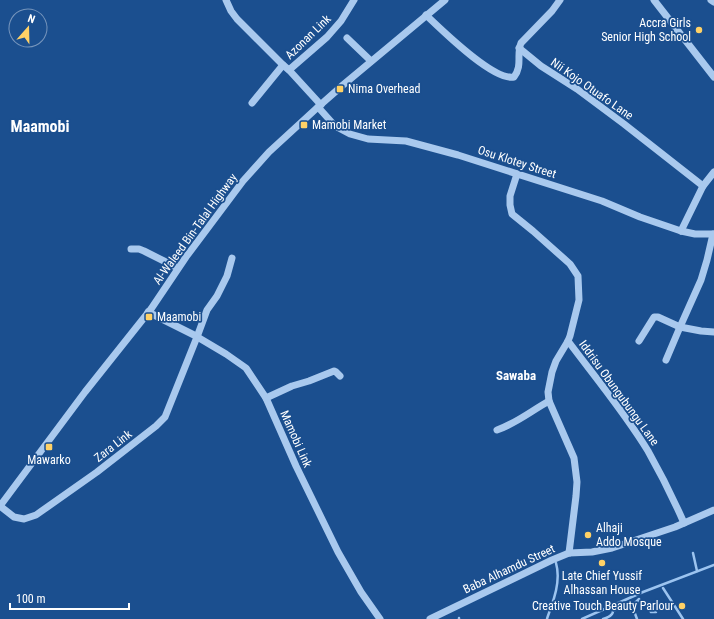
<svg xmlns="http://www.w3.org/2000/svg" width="714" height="619" font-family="'Roboto Condensed',sans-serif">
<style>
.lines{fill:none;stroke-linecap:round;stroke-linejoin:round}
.stream{stroke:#9cc4f0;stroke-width:2.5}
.minor{stroke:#a9c9ee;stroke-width:7}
.poi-dot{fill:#ffd166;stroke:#1b4f8f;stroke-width:1.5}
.labels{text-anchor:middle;stroke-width:3.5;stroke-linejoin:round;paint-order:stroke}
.poi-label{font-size:12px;fill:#fff;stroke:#1b4f8f;text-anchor:start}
.street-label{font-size:12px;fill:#fff;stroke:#1b4f8f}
.neighbourhood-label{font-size:13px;font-weight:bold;fill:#fff;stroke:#1b4f8f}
.district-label{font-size:16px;font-weight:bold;fill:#fff;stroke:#1b4f8f}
</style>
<rect width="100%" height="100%" fill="#1b4f8f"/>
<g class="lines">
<g class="stream">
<path d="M 693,553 L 697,571"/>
<path d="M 663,588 L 683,619"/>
<path d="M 633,605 L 634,611 L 637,619"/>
<path d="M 459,618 L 459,619"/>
<path d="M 547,619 C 548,615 550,611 551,607 C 556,594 560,577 556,563"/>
<path d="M 582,619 L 643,592 L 714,565"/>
<path d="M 603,619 C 607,618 610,617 612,614 C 613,613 613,612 613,611 C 615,610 631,605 633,605 L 639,599 L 640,602 L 645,602 L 651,612 L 656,612"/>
</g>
<g class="minor">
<path d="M 226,0 L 231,11 L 237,19 L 283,65 L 289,70 L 321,105"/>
<path d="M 654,0 L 714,77"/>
<path d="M 711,0 L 714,2"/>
<path d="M 426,15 C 442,30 493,81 514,77 C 523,65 516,55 521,43 L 552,11 L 560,0"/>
<path d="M 347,38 L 371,61"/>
<path d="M 519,48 L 541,66 L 577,89 L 624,124 L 703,186"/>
<path d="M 289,70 L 327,37 L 341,21 L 354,0"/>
<path d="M 252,103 L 283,65"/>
<path d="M 318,107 L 335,126 L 350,134 L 368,139 L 406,141 L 458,155 L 602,201 L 640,217 L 681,231 L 695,234 L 714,234"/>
<path d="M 517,174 L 510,196 L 510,205 L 512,214 L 533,231 L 570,264 L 578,276 L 579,300 L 570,336 L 568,341 L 556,361 L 552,372 L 548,392 L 549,401 L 574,458 L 577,482 L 576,496 L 569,553"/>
<path d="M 681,231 L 703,186 L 714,172"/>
<path d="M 131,249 L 139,249 L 144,251 L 178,268"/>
<path d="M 148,312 L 194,335 L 226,354 L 246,368 L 266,398 L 296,466 L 338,552 L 361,592 L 380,619"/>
<path d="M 568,341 C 595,377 625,413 648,451 C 661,474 673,498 684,523"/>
<path d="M 639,341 L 654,317 L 658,317 L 680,327 L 701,331 L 714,332"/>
<path d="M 666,360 L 680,327 L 701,280 L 707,260 L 713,234"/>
<path d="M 266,398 L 292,386 L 309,381 L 334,371 L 336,372 L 340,376"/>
<path d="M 497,430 C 517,423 531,411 549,401"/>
<path d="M 0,506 L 85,392 L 151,309 L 186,257 L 243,181 L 269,152 L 318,107 L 343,85 L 445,0"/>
<path d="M 0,506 L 14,517 L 24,519 L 36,515 L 97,472 L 156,426 L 165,417 L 197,337 L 207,310 L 217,296 L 227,276 L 232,258"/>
<path d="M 430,619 L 552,560 L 569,553 L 592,552 L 612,548 L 675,527 L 714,510"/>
</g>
</g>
<g class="poi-dot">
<circle cx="699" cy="30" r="4"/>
<rect x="336" y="85" width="8" height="8" rx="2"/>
<rect x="300" y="121" width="8" height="8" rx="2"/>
<rect x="145" y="313" width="8" height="8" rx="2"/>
<rect x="45" y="443" width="8" height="8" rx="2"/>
<circle cx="588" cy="535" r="4"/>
<circle cx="602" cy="563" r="4"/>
<circle cx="682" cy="606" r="4"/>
</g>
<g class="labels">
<g class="poi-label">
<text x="691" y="27" text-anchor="end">Accra Girls<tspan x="691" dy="14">Senior High School</tspan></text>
<text x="348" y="93">Nima Overhead</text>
<text x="312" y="129">Mamobi Market</text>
<text x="157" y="321">Maamobi</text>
<text x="49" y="464" text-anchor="middle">Mawarko</text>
<text x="596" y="532">Alhaji<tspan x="596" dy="14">Addo Mosque</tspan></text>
<text x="602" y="580" text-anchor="middle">Late Chief Yussif<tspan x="602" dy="14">Alhassan House</tspan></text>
<text x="674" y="610" text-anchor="end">Creative Touch Beauty Parlour</text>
</g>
<g class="street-label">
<text transform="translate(308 37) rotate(-44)" y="4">Azonan Link</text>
<text transform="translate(592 89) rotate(35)" y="4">Nii Kojo Otuafo Lane</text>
<text transform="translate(517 162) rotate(18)" y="4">Osu Klotey Street</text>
<text transform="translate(195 229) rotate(-54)" y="4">Al-Waleed Bin-Talal Highway</text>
<text transform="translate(619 393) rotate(54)" y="4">Iddrisu Obungubungu Lane</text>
<text transform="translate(296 439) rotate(66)" y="4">Mamobi Link</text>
<text transform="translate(113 446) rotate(-38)" y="4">Zara Link</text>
<text transform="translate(509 569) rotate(-25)" y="4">Baba Alhamdu Street</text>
</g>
<g class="neighbourhood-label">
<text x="516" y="380">Sawaba</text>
</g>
<g class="district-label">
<text x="40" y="132">Maamobi</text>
</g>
</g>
<g transform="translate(28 28) rotate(20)"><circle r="19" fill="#1b4f8f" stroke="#7695bc"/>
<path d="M0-3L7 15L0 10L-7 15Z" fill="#ffd166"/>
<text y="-6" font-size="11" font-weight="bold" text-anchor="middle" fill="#ffffff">N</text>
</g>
<path d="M10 603v6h119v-6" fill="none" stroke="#ffffff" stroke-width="2"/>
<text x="16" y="603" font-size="12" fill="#ffffff" stroke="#1b4f8f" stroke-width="3" paint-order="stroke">100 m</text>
</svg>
